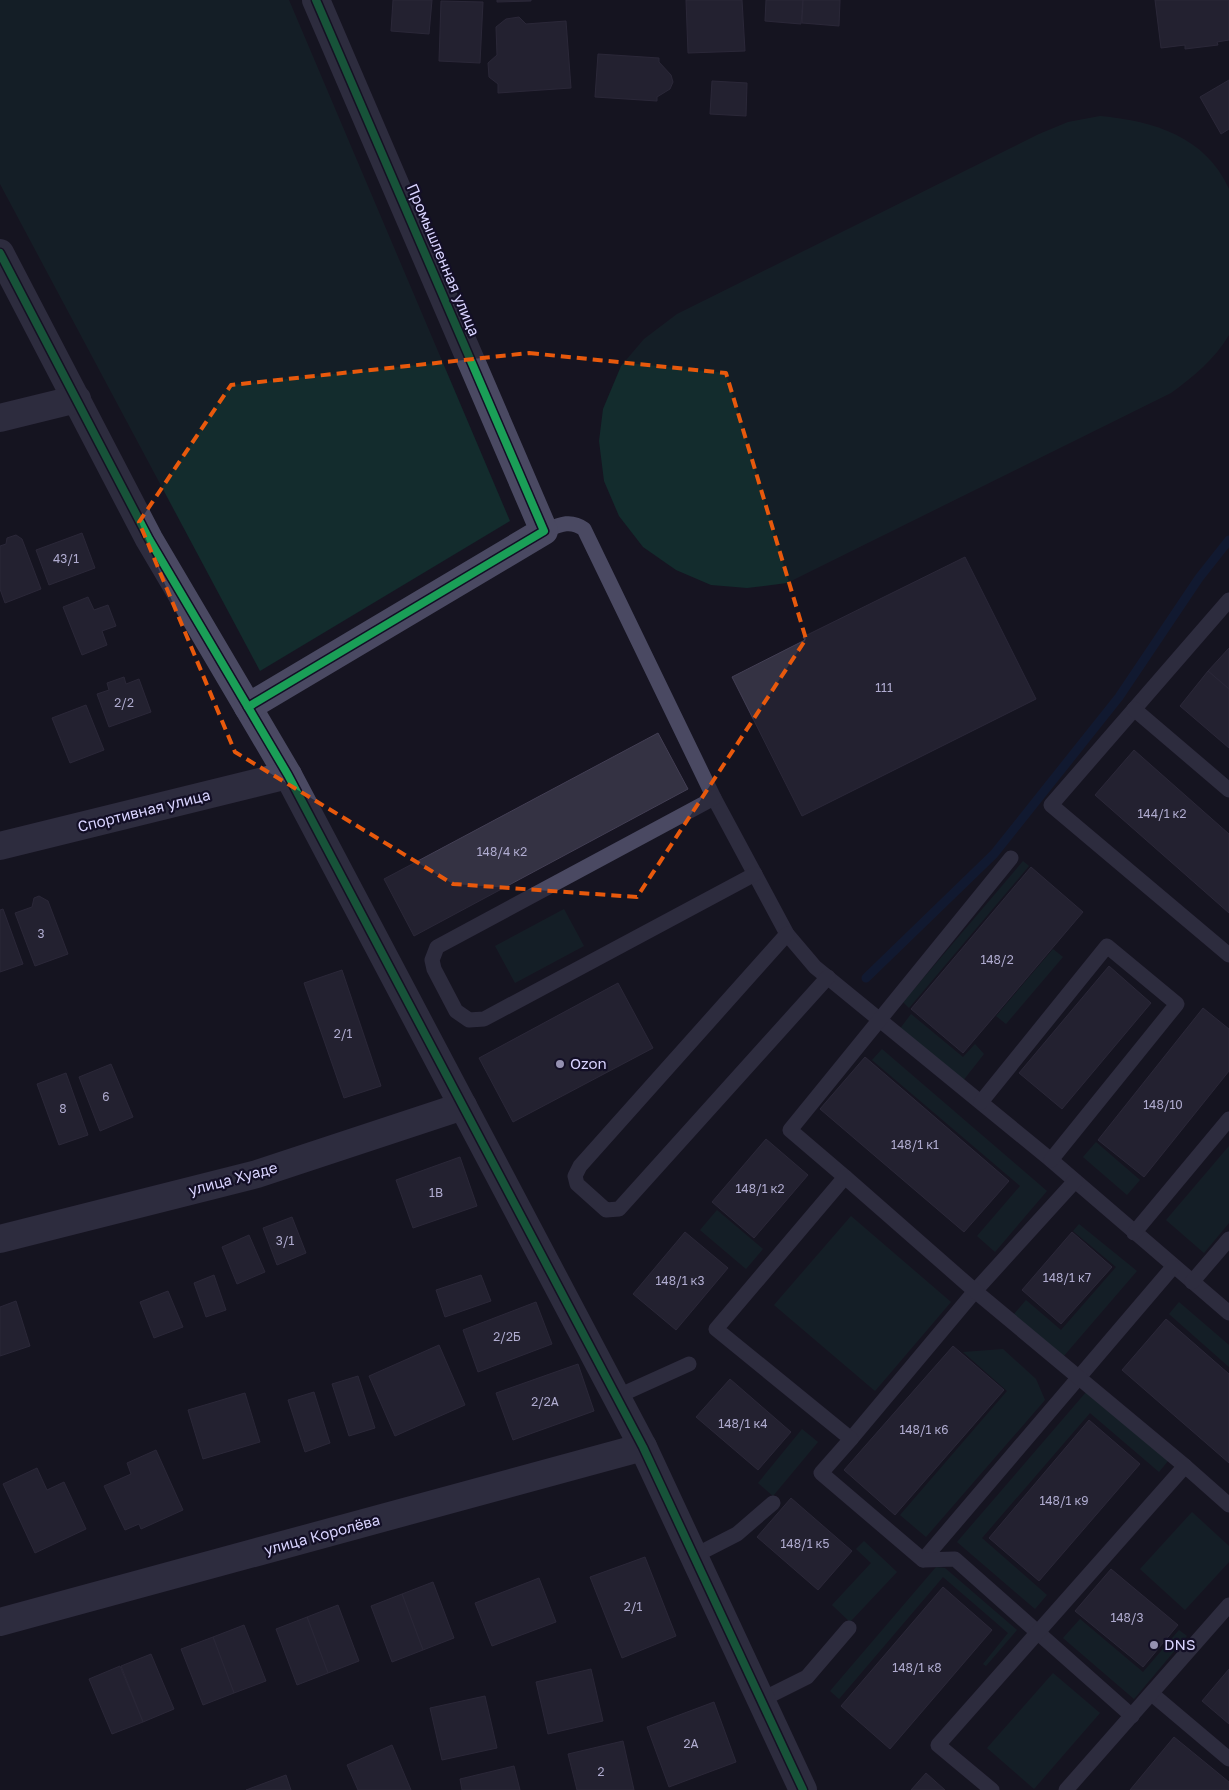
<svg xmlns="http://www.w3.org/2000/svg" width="1229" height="1790" font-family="'Golos Text',sans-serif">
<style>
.green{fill:#132c2d}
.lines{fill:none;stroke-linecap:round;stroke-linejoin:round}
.stream{stroke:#0d2144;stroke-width:9}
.building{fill:#343243;stroke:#433f54}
.service{stroke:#4a4962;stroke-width:15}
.minor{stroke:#4a4962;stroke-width:28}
.cycleway-casing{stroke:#130f26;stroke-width:11}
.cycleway{stroke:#1a9f57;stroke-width:8}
.marked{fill:none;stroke:#e8590c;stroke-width:4;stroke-dasharray:10 6;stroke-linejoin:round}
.poi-dot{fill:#9591b1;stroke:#130f26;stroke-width:2}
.labels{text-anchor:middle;stroke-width:4.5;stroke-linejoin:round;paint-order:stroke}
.number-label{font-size:12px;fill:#b0acd0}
.street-label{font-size:15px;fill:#d9d4ff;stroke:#130f26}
.poi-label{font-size:15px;fill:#d9d4ff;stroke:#130f26;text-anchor:start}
</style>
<rect width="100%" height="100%" fill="#161421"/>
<g class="green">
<path d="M 0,0 L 289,0 L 510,521 L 260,671 L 0,184 Z"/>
<path d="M 1100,116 C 1153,121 1205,136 1229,189 L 1229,335 C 1214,360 1194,376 1171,393 L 787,583 L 747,588 L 711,585 L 676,570 L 643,547 L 619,516 L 604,481 L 599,441 L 603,409 L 621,366 L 644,339 L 677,314 L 1039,134 L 1068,122 Z"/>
<path d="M 1023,861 L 1029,866 L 909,1008 L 903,1002 Z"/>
<path d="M 564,909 L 584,946 L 515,983 L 495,946 Z"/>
<path d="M 1053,949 L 1063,957 L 1006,1024 L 996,1016 Z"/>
<path d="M 911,1014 L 963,1057 L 975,1044 L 984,1054 L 962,1082 L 899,1030 Z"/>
<path d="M 882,1049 L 1047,1191 L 995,1252 L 977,1236 L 1020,1186 L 872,1060 Z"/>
<path d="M 1096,1142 L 1140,1180 L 1127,1195 L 1083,1157 Z"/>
<path d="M 1229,1146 L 1229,1223 L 1204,1253 L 1166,1220 Z"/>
<path d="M 717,1210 L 763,1249 L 746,1269 L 700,1230 Z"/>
<path d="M 851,1216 L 951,1302 L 875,1391 L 774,1305 Z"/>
<path d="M 1079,1224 L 1137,1271 L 1063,1357 L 1014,1314 L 1026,1300 L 1061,1330 L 1116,1267 L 1073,1231 Z"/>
<path d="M 1179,1302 L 1229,1345 L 1229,1367 L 1169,1314 Z"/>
<path d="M 1003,1349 L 1036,1379 L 1045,1400 L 926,1537 L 900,1515 L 1007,1391 L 963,1352 Z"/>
<path d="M 1087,1391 L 1168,1461 L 1159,1472 L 1090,1413 L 982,1538 L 1047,1595 L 1035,1609 L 957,1542 Z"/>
<path d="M 802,1429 L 818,1442 L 773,1496 L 758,1483 Z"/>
<path d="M 1192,1512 L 1229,1546 L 1229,1562 L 1185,1610 L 1140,1569 Z"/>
<path d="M 864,1541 L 897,1572 L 850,1622 L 832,1605 L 871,1563 L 856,1549 Z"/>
<path d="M 936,1567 L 945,1568 L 1017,1630 L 986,1666 L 983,1664 L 1008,1633 L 943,1577 L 839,1699 L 830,1691 Z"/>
<path d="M 1080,1619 L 1143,1672 L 1179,1630 L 1187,1636 L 1134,1699 L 1063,1638 Z"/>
<path d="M 1053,1673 L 1100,1713 L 1034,1789 L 987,1748 Z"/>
</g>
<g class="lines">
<path class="stream" d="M 866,978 L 994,854 L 1119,697 L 1199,578 L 1229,540"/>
</g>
<g class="building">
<path d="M 393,0 L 432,0 L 429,34 L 391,31 Z"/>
<path d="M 497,0 L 531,0 L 531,1 L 497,2 Z"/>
<path d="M 686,0 L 742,0 L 745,51 L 688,53 Z"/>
<path d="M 766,0 L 803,0 L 801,24 L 765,21 Z"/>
<path d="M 803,0 L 840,0 L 839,26 L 802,23 Z"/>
<path d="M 1155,0 L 1229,0 L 1229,40 L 1217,42 L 1218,45 L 1185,49 L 1185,45 L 1161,48 Z"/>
<path d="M 441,1 L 483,2 L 480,63 L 439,61 Z"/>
<path d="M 519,17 L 526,24 L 566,21 L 571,88 L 498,93 L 498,84 L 489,77 L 488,63 L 497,55 L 496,27 L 506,19 Z"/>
<path d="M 598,54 L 659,58 L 659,62 L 671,75 L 673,82 L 670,89 L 657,97 L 657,101 L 595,97 Z"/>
<path d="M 1229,80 L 1229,129 L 1221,134 L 1200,97 Z"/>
<path d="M 712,81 L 747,83 L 746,116 L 710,114 Z"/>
<path d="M 82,533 L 95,568 L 49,585 L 36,550 Z"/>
<path d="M 16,535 L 22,539 L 41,589 L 5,603 L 0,589 L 0,546 L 6,544 L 7,538 Z"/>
<path d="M 965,557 L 1036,699 L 802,816 L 732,677 L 805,640 L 803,637 Z"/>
<path d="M 88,597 L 94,610 L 108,605 L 116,626 L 102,631 L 107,645 L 82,655 L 63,607 Z"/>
<path d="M 1229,648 L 1229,689 L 1208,671 Z"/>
<path d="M 1208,671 L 1229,689 L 1229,748 L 1180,706 Z"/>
<path d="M 124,677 L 126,684 L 139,679 L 151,712 L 109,727 L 97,694 L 109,690 L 107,683 Z"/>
<path d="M 86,705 L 104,750 L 70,763 L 52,718 Z"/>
<path d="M 658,733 L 688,789 L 414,936 L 384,879 Z"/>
<path d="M 1134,750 L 1229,834 L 1229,913 L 1095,795 Z"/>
<path d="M 1031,867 L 1083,912 L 963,1053 L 911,1009 Z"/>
<path d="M 39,896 L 48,901 L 68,954 L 35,966 L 15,913 L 32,907 L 34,898 Z"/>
<path d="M 3,909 L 23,964 L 0,972 L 0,910 Z"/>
<path d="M 1109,966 L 1151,1003 L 1062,1109 L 1019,1073 Z"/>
<path d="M 342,970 L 381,1086 L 344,1098 L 304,983 Z"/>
<path d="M 618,983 L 653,1048 L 513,1122 L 479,1058 Z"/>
<path d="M 1203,1008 L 1229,1029 L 1229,1071 L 1144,1177 L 1098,1140 Z"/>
<path d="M 865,1057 L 1009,1181 L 964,1232 L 820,1109 Z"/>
<path d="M 111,1064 L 133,1117 L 100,1131 L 79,1077 Z"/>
<path d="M 66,1073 L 88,1135 L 59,1145 L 37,1084 Z"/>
<path d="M 766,1139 L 808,1175 L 754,1238 L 712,1202 Z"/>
<path d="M 460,1157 L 477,1206 L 413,1228 L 396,1180 Z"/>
<path d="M 292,1217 L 306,1253 L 277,1265 L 263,1228 Z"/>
<path d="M 685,1232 L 728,1268 L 676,1330 L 633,1294 Z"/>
<path d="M 1072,1232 L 1112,1267 L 1061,1324 L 1022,1290 Z"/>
<path d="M 249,1235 L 265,1272 L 237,1284 L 222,1247 Z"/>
<path d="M 214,1275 L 226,1310 L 206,1317 L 194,1283 Z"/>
<path d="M 481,1275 L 491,1301 L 445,1317 L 436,1290 Z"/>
<path d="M 168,1291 L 183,1327 L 154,1338 L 140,1302 Z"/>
<path d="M 16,1301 L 30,1346 L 0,1356 L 0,1307 Z"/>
<path d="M 536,1302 L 552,1344 L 478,1372 L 463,1330 Z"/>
<path d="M 1166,1319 L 1229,1374 L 1229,1463 L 1122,1370 Z"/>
<path d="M 439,1345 L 465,1405 L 395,1436 L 369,1376 Z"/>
<path d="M 953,1346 L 1004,1390 L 895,1515 L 844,1470 Z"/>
<path d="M 578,1364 L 594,1411 L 513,1440 L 496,1393 Z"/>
<path d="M 358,1376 L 375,1428 L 349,1436 L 332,1384 Z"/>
<path d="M 730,1379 L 791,1432 L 758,1470 L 696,1417 Z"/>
<path d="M 314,1392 L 330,1443 L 305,1452 L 288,1400 Z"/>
<path d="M 245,1393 L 260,1442 L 203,1459 L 188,1410 Z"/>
<path d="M 1089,1420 L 1140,1464 L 1039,1581 L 989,1538 Z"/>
<path d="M 156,1450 L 183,1510 L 141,1529 L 139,1524 L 125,1530 L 104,1486 L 131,1474 L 127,1463 Z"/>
<path d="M 37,1468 L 47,1490 L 64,1482 L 86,1529 L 35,1553 L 3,1484 Z"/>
<path d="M 791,1498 L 852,1551 L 818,1590 L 757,1537 Z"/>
<path d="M 645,1557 L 676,1636 L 622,1658 L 590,1577 Z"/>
<path d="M 1111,1569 L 1178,1625 L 1143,1667 L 1075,1611 Z"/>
<path d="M 539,1578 L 556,1622 L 492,1646 L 475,1603 Z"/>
<path d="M 433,1582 L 454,1638 L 423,1650 L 402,1594 Z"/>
<path d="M 943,1587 L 992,1630 L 890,1749 L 841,1706 Z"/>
<path d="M 402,1594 L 423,1650 L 392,1662 L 371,1606 Z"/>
<path d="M 338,1605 L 359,1661 L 328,1673 L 307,1617 Z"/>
<path d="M 307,1617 L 328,1673 L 297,1685 L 276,1629 Z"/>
<path d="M 244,1625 L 266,1681 L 234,1693 L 213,1637 Z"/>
<path d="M 213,1637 L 234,1693 L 203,1705 L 181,1649 Z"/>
<path d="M 151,1654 L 174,1709 L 143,1722 L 121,1666 Z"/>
<path d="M 120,1666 L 143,1722 L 112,1734 L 89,1679 Z"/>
<path d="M 591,1669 L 603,1721 L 548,1734 L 536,1682 Z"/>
<path d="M 1229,1669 L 1229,1724 L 1202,1701 Z"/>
<path d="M 485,1696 L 497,1748 L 442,1760 L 430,1708 Z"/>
<path d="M 714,1702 L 736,1762 L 669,1787 L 647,1727 Z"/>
<path d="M 1174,1737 L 1229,1782 L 1229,1790 L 1130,1790 Z"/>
<path d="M 623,1741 L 634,1790 L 577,1790 L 568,1754 Z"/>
<path d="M 392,1745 L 411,1790 L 358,1790 L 347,1765 Z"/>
<path d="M 514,1766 L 520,1790 L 462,1790 L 460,1779 Z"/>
<path d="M 926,1773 L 945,1790 L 911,1790 Z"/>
<path d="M 286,1775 L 291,1790 L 246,1790 Z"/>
</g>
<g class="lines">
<g class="service">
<path d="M 544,531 C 559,525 570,519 584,529 L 714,798 L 787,934 L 815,967 L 1051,1160 L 1229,1313"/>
<path d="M 1229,600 L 1051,805 L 1229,955"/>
<path d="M 1134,709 L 1229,790"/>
<path d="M 714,798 L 437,947 L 432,960 L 434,969 L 456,1011 L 469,1020 L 484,1019 L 755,874"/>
<path d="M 787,934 L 580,1166 L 575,1176 L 577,1184 L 606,1210 L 619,1209 L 828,977"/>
<path d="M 981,1102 L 1107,946 L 1177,1004 L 1051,1160"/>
<path d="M 845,1177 L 790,1130 L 1011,858"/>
<path d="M 1134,1233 L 1229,1119"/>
<path d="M 1192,1282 L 1229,1239"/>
<path d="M 616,1397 L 689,1364"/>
<path d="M 851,1439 L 975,1291 L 1075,1181"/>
<path d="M 694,1556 L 737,1534 L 773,1503"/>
<path d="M 923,1560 L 1173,1267"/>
<path d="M 1152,1694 L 1229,1759"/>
<path d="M 761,1700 L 807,1677 L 849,1628"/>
<path d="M 1132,1716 L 955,1559 L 923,1560 L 821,1473 L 851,1439 L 716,1329 L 845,1177 L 975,1291 L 1185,1466"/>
<path d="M 992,1790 L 938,1745 L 1185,1466 L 1229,1505"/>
<path d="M 1066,1790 L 1229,1605"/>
</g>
<g class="minor">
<path d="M 0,253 L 149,539 L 288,775 L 643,1447 L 803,1790"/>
<path d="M 0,418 L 77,399"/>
<path d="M 248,707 L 544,531 L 316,0"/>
<path d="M 0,846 L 288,775"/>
<path d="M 0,1239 L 257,1174 L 463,1106"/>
<path d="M 0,1622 L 643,1447"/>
</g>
<defs>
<g id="cycleway">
<path d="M 0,253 L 149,539 L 288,775 L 643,1447 L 803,1790"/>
<path d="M 248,707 L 544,531 L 316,0"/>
</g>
</defs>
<use href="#cycleway" class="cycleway-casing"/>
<use href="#cycleway" class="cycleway"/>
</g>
<path d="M0 0H1229V1790H0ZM 529,353 L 726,373 L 806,639 L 637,897 L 453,884 L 235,752 L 139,522 L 231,385 Z" fill="#161421" fill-opacity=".55" fill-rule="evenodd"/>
<path class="marked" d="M 529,353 L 726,373 L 806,639 L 637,897 L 453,884 L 235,752 L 139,522 L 231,385 Z"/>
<g class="poi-dot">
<circle cx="560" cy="1064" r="5"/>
<circle cx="1154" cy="1645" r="5"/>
</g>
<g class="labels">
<g class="number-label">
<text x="66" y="563">43/1</text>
<text x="884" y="692">111</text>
<text x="124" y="707">2/2</text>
<text x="1162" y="818">144/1 к2</text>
<text x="502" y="856">148/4 к2</text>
<text x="41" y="938">3</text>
<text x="997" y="964">148/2</text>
<text x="343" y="1038">2/1</text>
<text x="106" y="1101">6</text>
<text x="1163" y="1109">148/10</text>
<text x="63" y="1113">8</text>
<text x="915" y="1149">148/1 к1</text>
<text x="760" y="1193">148/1 к2</text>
<text x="436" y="1197">1В</text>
<text x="285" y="1245">3/1</text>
<text x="1067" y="1282">148/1 к7</text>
<text x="680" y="1285">148/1 к3</text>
<text x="507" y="1341">2/2Б</text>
<text x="545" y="1406">2/2А</text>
<text x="743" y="1428">148/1 к4</text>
<text x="924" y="1434">148/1 к6</text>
<text x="1064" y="1505">148/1 к9</text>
<text x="805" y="1548">148/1 к5</text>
<text x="633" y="1611">2/1</text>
<text x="1127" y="1622">148/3</text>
<text x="917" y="1672">148/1 к8</text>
<text x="691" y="1748">2А</text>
<text x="601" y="1776">2</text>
</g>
<g class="street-label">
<text transform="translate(443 260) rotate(67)" y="5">Промышленная улица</text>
<text transform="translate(144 811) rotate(-14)" y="5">Спортивная улица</text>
<text transform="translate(233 1179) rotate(-15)" y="5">улица Хуаде</text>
<text transform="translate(322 1535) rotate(-15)" y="5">улица Королёва</text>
</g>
<g class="poi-label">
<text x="570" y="1069">Ozon</text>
<text x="1164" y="1650">DNS</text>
</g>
</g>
</svg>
